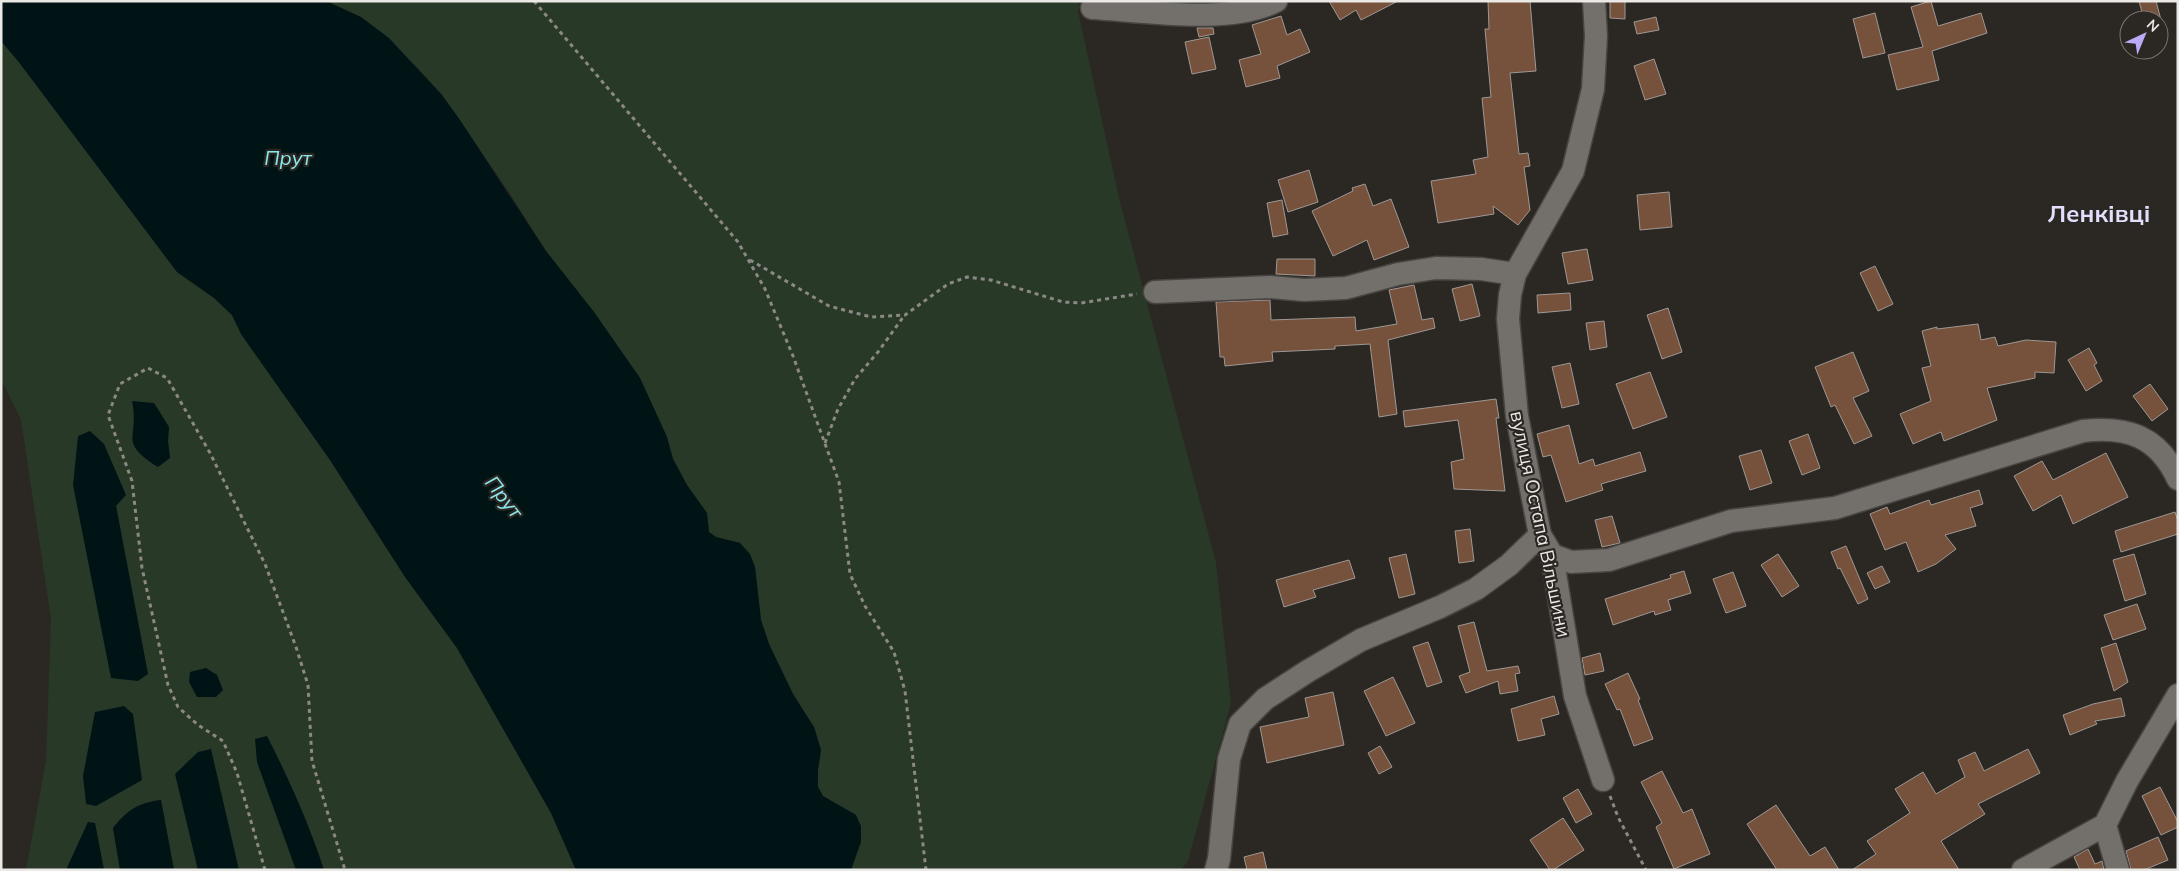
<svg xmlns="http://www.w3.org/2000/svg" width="2179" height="871" font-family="Mulish,sans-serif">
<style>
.green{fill:#283928;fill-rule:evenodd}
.water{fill:#001416}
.building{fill:#76513c;stroke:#9e9894}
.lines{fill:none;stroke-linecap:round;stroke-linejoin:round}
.minor-casing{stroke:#474441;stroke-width:25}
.path{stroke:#8b8885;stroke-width:3;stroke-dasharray:4 4;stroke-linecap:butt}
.minor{stroke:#736f6a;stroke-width:22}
.labels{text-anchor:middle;stroke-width:4.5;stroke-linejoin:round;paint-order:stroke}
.street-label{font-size:19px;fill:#ebe9e6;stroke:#2b2723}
.water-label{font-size:20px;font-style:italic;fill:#8be8ee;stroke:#2b2723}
.district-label{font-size:24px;font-weight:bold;fill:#e3defb;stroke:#2b2723}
</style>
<rect width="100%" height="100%" fill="#2b2723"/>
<g class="green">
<path d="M 326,1 L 1080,1 L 1078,11 L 1119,198 L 1216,562 L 1231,703 L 1188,861 L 1181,870 L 851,870 L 856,815 L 823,796 L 818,787 L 818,770 L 821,750 L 814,727 L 793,694 L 769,644 L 761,620 L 755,567 L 740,543 L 716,537 L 709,532 L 708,523 L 673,459 L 667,437 L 640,378 L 594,312 L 546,251 L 509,192 L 442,95 L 418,68 L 361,17 Z"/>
<path d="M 1,41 L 18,61 L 177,272 L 214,298 L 232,315 L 241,334 L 330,460 L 405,577 L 457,648 L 551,813 L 576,870 L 324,870 C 309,824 289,779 266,736 L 257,762 L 296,870 L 239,870 L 210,749 L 196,857 L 198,870 L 174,870 L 161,800 C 138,803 127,810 113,828 L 120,870 L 104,870 L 95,823 L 88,822 L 66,870 L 26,870 L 46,761 L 51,619 L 21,420 L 1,379 ZM 154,403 L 169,427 L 168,441 L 170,458 L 132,442 L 136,416 ZM 90,431 L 116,505 L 148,674 Z"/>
</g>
<g class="water">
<path d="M 1,1 L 326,1 L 361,17 L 389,38 L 442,95 L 460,120 L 546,251 L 594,312 L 640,378 L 667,437 L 673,459 L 687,485 L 707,513 L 709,532 L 716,537 L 740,543 L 750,554 L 755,567 L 761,620 L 769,644 L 793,694 L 814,727 L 821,750 L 818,770 L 818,787 L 823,796 L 856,815 L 861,826 L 861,842 L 851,870 L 576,870 L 551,813 L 457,648 L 405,577 L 330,460 L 241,334 L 232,315 L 214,298 L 177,272 L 18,61 L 1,41 Z"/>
<path d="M 132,401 L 154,403 L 169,427 L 168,441 L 170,458 L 158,467 C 117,441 140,439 132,401 Z"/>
<path d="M 90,431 L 104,444 L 126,495 L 116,506 L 148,674 L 138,681 L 111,678 L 73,485 L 78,436 Z"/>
<path d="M 206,668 L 217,675 L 223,690 L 216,697 L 197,697 L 189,682 L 190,672 Z"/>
<path d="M 124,706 L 133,714 L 142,780 L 96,806 L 86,804 L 83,776 L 95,712 Z"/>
<path d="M 267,736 C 289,779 309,824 324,870 L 296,870 L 257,762 L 255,739 Z"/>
<path d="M 211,749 L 239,870 L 198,870 L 175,774 L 198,752 Z"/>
<path d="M 161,800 L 174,870 L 120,870 L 113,828 C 127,810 138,803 161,800 Z"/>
<path d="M 88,822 L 95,823 L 104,870 L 66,870 Z"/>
</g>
<g class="building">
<path d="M 1329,1 L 1398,1 L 1361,20 L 1356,10 L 1340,20 Z"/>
<path d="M 1488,1 L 1530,1 L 1536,71 L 1510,73 L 1519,154 L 1528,153 L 1530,166 L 1524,167 L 1530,210 L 1518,225 L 1493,206 L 1494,214 L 1438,223 L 1431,181 L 1476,174 L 1473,160 L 1488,157 L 1482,98 L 1491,97 L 1485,29 L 1489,29 Z"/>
<path d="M 1610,1 L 1625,1 L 1625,19 L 1610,18 Z"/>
<path d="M 1931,1 L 1938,26 L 1981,13 L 1987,33 L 1932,51 L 1939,80 L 1897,90 L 1888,55 L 1923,47 L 1911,7 Z"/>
<path d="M 2139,1 L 2156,1 L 2161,20 L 2144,20 Z"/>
<path d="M 1875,13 L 1885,53 L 1863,58 L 1853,19 Z"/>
<path d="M 1281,16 L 1287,35 L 1300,29 L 1310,52 L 1277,66 L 1280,78 L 1246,87 L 1239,60 L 1261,54 L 1252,25 Z"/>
<path d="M 1656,17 L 1659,30 L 1637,34 L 1634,22 Z"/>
<path d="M 1197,28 L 1213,28 L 1214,34 L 1199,37 Z"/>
<path d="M 1209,37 L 1216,69 L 1192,74 L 1185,42 Z"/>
<path d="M 1654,59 L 1666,94 L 1645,100 L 1634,66 Z"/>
<path d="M 1309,170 L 1318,202 L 1288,212 L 1278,180 Z"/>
<path d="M 1365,184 L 1373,206 L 1391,199 L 1409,247 L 1374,260 L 1367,240 L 1333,256 L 1312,211 L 1353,191 L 1352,188 Z"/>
<path d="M 1669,192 L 1672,227 L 1640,230 L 1637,195 Z"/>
<path d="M 1282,200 L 1288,234 L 1273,237 L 1267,203 Z"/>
<path d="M 1587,249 L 1593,280 L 1568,284 L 1562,253 Z"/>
<path d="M 1277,259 L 1315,259 L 1315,276 L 1276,274 Z"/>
<path d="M 1875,266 L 1893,304 L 1878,311 L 1860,273 Z"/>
<path d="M 1472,284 L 1480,316 L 1460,321 L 1452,289 Z"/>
<path d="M 1414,285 L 1422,320 L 1433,318 L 1435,328 L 1388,340 L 1397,414 L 1379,417 L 1370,344 L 1335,346 L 1335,349 L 1272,352 L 1273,361 L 1225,366 L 1224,357 L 1220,357 L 1216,302 L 1270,300 L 1271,320 L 1355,317 L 1356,331 L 1397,324 L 1389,290 Z"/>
<path d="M 1570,293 L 1571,310 L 1538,313 L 1537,295 Z"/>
<path d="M 1668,308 L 1682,352 L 1662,359 L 1647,315 Z"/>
<path d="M 1604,321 L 1607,347 L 1590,350 L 1586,323 Z"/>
<path d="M 1978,324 L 1981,340 L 1995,337 L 1998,346 L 2026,340 L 2056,342 L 2054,373 L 2035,372 L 2035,378 L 1987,388 L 1997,420 L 1944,441 L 1941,432 L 1913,444 L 1900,414 L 1931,401 L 1922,368 L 1931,366 L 1922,331 L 1937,327 L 1937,329 Z"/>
<path d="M 2089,348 L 2097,363 L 2094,365 L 2102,381 L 2086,391 L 2068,360 Z"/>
<path d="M 1853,352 L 1869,391 L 1853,398 L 1872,436 L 1854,444 L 1835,405 L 1831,407 L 1815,367 Z"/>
<path d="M 1570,363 L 1579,404 L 1562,408 L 1552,367 Z"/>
<path d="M 1650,372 L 1667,417 L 1633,429 L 1616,384 Z"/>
<path d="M 2150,384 L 2168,409 L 2152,421 L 2133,396 Z"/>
<path d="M 1496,399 L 1499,418 L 1496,418 L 1505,491 L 1454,489 L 1451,462 L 1464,459 L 1458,420 L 1405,427 L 1403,411 Z"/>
<path d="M 1569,425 L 1579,464 L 1593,459 L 1595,466 L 1640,452 L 1646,471 L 1601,484 L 1603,490 L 1566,502 L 1551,455 L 1543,457 L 1537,434 Z"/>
<path d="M 1808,434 L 1820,468 L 1802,475 L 1789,441 Z"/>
<path d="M 1761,450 L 1772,483 L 1750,490 L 1739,456 Z"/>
<path d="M 2106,453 L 2128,497 L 2073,524 L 2061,495 L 2033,511 L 2014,476 L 2042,461 L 2053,480 Z"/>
<path d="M 1979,490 L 1983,504 L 1970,508 L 1976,526 L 1945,535 L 1956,549 L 1936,564 L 1918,572 L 1906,542 L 1885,550 L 1870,514 L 1887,507 L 1890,514 L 1929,500 L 1931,505 Z"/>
<path d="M 2175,512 L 2178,521 L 2178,534 L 2121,552 L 2115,531 Z"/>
<path d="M 1612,516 L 1620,543 L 1602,547 L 1595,520 Z"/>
<path d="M 1470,529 L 1474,561 L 1459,563 L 1455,531 Z"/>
<path d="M 1846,546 L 1868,599 L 1858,604 L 1840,568 L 1838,569 L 1831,552 Z"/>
<path d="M 1406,554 L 1415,594 L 1399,598 L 1389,558 Z"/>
<path d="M 1778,554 L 1799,586 L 1782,597 L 1761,565 Z"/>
<path d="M 2134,554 L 2146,594 L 2125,601 L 2113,560 Z"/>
<path d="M 1349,560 L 1355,578 L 1313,590 L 1316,597 L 1284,607 L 1276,580 Z"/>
<path d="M 1882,566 L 1890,582 L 1875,589 L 1867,573 Z"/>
<path d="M 1684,571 L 1691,593 L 1668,600 L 1671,610 L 1655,615 L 1654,611 L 1613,625 L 1605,599 L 1671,578 L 1670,575 Z"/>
<path d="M 1733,572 L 1746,606 L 1726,613 L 1713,579 Z"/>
<path d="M 2137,604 L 2146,629 L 2113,640 L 2104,615 Z"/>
<path d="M 1474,622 L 1487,671 L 1518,666 L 1520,673 L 1515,674 L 1518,691 L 1500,694 L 1498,681 L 1466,693 L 1459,676 L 1470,672 L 1458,626 Z"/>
<path d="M 1428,642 L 1442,682 L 1427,687 L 1413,647 Z"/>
<path d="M 2116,643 L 2128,682 L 2114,691 L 2101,648 Z"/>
<path d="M 1600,653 L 1604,671 L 1585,675 L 1582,658 Z"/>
<path d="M 1628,673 L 1640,699 L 1638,700 L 1653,739 L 1634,746 L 1620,709 L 1617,710 L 1605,684 Z"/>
<path d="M 1393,677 L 1415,723 L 1386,736 L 1364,691 Z"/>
<path d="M 1333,692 L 1344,745 L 1267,763 L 1260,727 L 1309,717 L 1305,698 Z"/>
<path d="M 1554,696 L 1559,714 L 1541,719 L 1545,735 L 1518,741 L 1511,709 Z"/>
<path d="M 2121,698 L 2125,716 L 2095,721 L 2097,724 L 2070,735 L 2063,715 L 2093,704 Z"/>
<path d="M 1380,746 L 1392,767 L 1379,774 L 1368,753 Z"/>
<path d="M 2028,749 L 2040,773 L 1978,804 L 1985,814 L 1941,841 L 1959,870 L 1852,870 L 1876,854 L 1867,841 L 1910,813 L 1895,789 L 1923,772 L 1936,794 L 1965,777 L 1958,760 L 1975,752 L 1984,771 Z"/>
<path d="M 1662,771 L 1683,813 L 1692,809 L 1710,854 L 1674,869 L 1656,827 L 1662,823 L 1641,782 Z"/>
<path d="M 2160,787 L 2178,822 L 2178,827 L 2161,835 L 2142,796 Z"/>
<path d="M 1578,789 L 1592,814 L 1576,823 L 1563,798 Z"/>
<path d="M 1776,805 L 1810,856 L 1825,847 L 1839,870 L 1777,870 L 1747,824 Z"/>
<path d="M 1563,818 L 1584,850 L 1553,870 L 1550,870 L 1530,840 Z"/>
<path d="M 2158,837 L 2168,860 L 2144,870 L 2131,870 L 2126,851 Z"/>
<path d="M 2088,849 L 2095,864 L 2102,861 L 2104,870 L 2080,870 L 2074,857 Z"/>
<path d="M 1263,852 L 1267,870 L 1247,870 L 1244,857 Z"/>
</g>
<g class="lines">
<defs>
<g id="minor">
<path d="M 1594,1 L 1596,36 L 1593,89 L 1573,171 L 1515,274 L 1510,295 L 1508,319 L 1517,416 L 1540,535 L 1552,555 L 1575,696 L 1603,780"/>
<path d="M 1092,8 C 1144,11 1231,25 1276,1"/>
<path d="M 1155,292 L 1270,287 L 1304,290 L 1346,288 L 1398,274 L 1436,268 L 1481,269 L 1515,274"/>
<path d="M 1552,555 L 1571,562 L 1609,560 L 1731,521 L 1835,508 L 2083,431 C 2127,426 2158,436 2178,479"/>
<path d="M 1216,870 L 1219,859 L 1229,759 L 1240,724 L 1265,699 L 1308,671 L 1361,640 L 1440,607 L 1476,589 L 1509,565 L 1540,535"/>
<path d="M 2023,870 L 2105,825"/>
<path d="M 2118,870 L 2105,825 L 2127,781 L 2178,695"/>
</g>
</defs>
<use href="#minor" class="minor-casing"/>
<g class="path">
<path d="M 534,1 L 738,242 L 765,289 L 793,356 L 839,482 L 850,574 L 865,606 L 894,652 L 905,691 L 926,870"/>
<path d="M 750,260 L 829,306 L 871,317 L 905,315 L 948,284 L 967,277 L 991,280 L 1063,302 L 1081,303 L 1137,294"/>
<path d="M 825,443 L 838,409 L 855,379 L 878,352 L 904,316"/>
<path d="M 1610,796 L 1618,817 L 1646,870"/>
<path d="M 265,870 L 237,773 L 223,741 L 198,725 L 178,707 L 168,685 L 142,568 L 132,481 L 108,415 L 120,384 L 148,368 L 167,378 L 210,453 L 265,564 L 296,647 L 308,685 L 312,761 L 345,870"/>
</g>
<use href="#minor" class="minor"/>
</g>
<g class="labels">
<g class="street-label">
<text transform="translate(1541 524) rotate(78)" y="7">вулиця Остапа Вільшини</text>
</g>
<g class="water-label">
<text x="288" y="165">Прут</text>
<text transform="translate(504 497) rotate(52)" y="7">Прут</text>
</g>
<g class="district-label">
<text x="2099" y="222">Ленківці</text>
</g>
</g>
<rect width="2179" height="871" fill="none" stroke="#ebe9e6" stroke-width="5"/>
<g transform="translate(2144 35) rotate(44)"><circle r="24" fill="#2b2723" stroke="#787571"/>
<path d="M0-4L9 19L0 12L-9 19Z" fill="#bbaaf6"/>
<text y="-8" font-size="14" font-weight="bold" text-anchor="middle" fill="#ebe9e6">N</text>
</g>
</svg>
